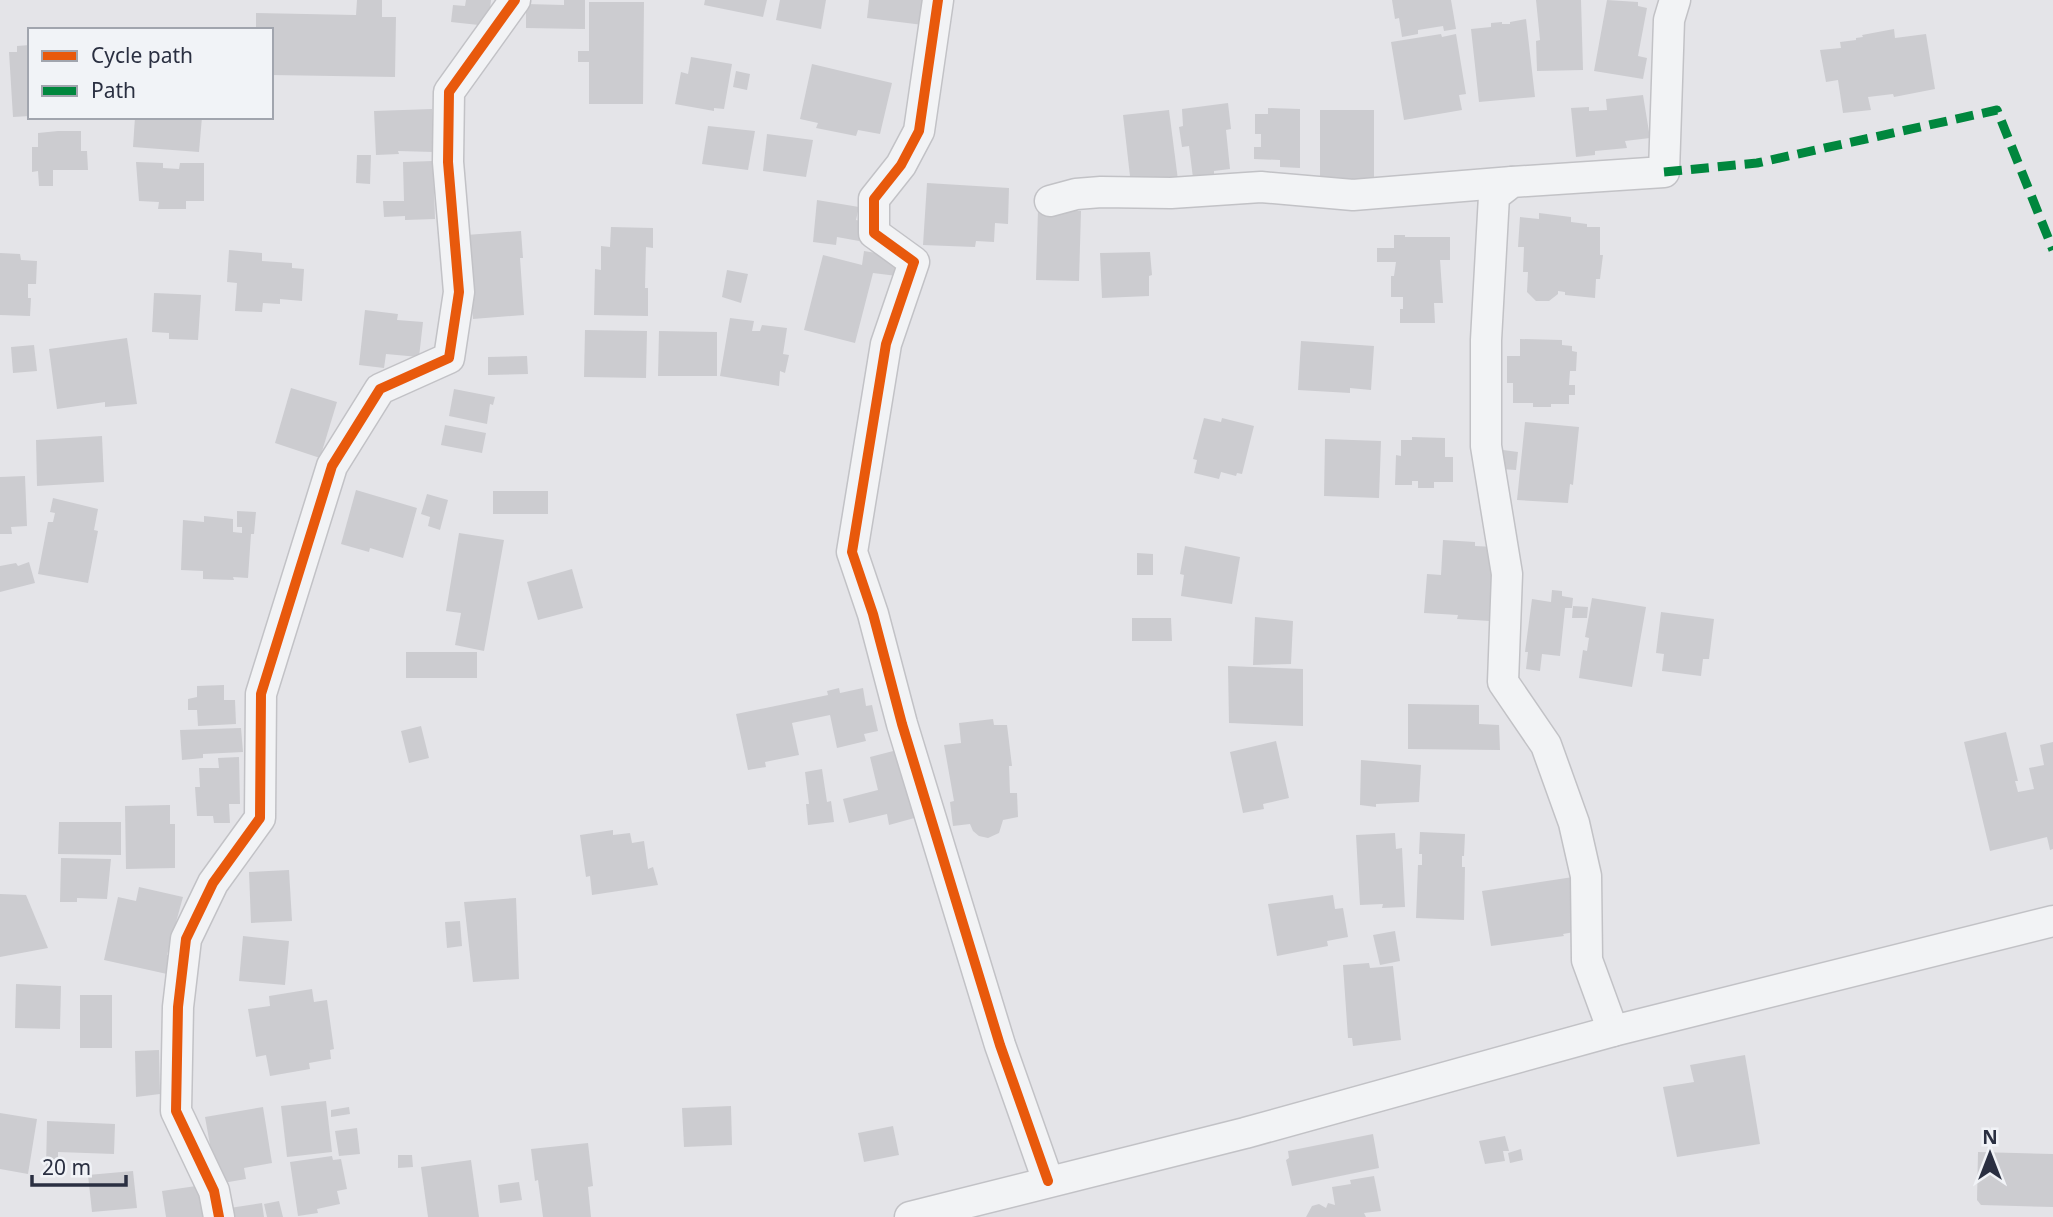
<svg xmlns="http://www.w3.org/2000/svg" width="2053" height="1217" font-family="'Noto Sans',sans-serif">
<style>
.building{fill:#ccccd0}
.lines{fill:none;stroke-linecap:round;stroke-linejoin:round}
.street-casing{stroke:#c2c2c6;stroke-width:33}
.street{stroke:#f2f3f5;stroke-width:30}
.quiet{stroke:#00873e;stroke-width:9;stroke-dasharray:18 9;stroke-linecap:butt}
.cycleway-casing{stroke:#f1f3f7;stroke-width:15}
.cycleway{stroke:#e8590c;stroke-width:10}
</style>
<rect width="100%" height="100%" fill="#e4e4e8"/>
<g class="building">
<path d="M 357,0 L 382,0 L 382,17 L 396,17 L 395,77 L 271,75 L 271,30 L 256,30 L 256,13 L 356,15 Z"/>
<path d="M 466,0 L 491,0 L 488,26 L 451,22 L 453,5 L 465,6 Z"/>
<path d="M 564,0 L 585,0 L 585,29 L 526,28 L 526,4 L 564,5 Z"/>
<path d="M 705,0 L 767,0 L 763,17 L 704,5 Z"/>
<path d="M 780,0 L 826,0 L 821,29 L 776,20 Z"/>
<path d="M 869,0 L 926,0 L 923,25 L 867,18 Z"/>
<path d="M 1392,0 L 1451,0 L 1456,29 L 1444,31 L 1443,26 L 1418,30 L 1418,34 L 1402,37 L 1399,18 L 1395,19 Z"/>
<path d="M 1536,0 L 1581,0 L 1583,70 L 1537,71 L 1536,41 L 1540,40 Z"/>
<path d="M 1607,0 L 1638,2 L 1638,6 L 1647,8 L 1638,56 L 1647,58 L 1643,79 L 1594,71 Z"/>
<path d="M 589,2 L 644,2 L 643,104 L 589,104 L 589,62 L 578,62 L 578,51 L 589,51 Z"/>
<path d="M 1526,19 L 1535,97 L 1479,102 L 1471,29 L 1491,27 L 1491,23 L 1502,22 L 1502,24 L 1510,24 L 1510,22 Z"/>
<path d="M 1894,29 L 1895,38 L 1926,34 L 1935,89 L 1894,97 L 1893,94 L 1868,97 L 1871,110 L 1843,113 L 1838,80 L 1826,82 L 1820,50 L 1841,48 L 1840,42 L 1856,40 L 1856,38 L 1863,37 L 1862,35 Z"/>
<path d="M 1441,34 L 1442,37 L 1456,34 L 1466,94 L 1459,95 L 1462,110 L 1404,120 L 1391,42 Z"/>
<path d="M 30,45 L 30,116 L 13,117 L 9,52 L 17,52 L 17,46 Z"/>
<path d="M 691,57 L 732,64 L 724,109 L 714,108 L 714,111 L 675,104 L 681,72 L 688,74 Z"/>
<path d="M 812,64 L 892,83 L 880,134 L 858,130 L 856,136 L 816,128 L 818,123 L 800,119 Z"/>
<path d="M 736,71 L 750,74 L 747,90 L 733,87 Z"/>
<path d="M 1643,95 L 1650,138 L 1625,141 L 1627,148 L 1595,151 L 1595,155 L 1576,157 L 1571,108 L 1589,107 L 1589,111 L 1607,110 L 1606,99 Z"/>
<path d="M 1228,103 L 1231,129 L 1226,130 L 1230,169 L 1214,171 L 1214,176 L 1193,178 L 1189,146 L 1182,147 L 1179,127 L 1183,126 L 1182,109 Z"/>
<path d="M 1268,108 L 1300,109 L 1300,168 L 1280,167 L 1280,160 L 1254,159 L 1254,147 L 1261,147 L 1261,134 L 1255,134 L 1255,114 L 1268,114 Z"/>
<path d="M 432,109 L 434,152 L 398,151 L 399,154 L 376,155 L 374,111 Z"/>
<path d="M 1169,110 L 1178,180 L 1131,185 L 1123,115 Z"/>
<path d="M 1320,110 L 1374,110 L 1374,186 L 1320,185 Z"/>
<path d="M 135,117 L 202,117 L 199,152 L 133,147 Z"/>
<path d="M 708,126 L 755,131 L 748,170 L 702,164 Z"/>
<path d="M 58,131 L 81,131 L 81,151 L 87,151 L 88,170 L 53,170 L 53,186 L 39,186 L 38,171 L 32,172 L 32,147 L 38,147 L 38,133 Z"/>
<path d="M 767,134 L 813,140 L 806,177 L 763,171 Z"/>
<path d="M 357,155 L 371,155 L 370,184 L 356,183 Z"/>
<path d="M 433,161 L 435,219 L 405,220 L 405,216 L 384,217 L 383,201 L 404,201 L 403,162 Z"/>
<path d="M 136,162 L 163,163 L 163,168 L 179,169 L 180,163 L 204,163 L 204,201 L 186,201 L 186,209 L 158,209 L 159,202 L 139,201 Z"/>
<path d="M 927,183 L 1009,188 L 1008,224 L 995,223 L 994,242 L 976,241 L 975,247 L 923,245 Z"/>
<path d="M 817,200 L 859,207 L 856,220 L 861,221 L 859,241 L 837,237 L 836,245 L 813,242 Z"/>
<path d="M 1038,209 L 1081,211 L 1079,281 L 1036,280 Z"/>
<path d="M 1539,213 L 1571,217 L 1571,222 L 1587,224 L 1587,227 L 1600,227 L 1600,255 L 1603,255 L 1600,279 L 1596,279 L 1595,298 L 1565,295 L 1565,292 L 1558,291 L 1558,294 L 1549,301 L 1536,301 L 1527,292 L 1528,272 L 1523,272 L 1524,247 L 1518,247 L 1520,217 L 1539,219 Z"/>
<path d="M 611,227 L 653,228 L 653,248 L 646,247 L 645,288 L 648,288 L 648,316 L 594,315 L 595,269 L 601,270 L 601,246 L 610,247 Z"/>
<path d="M 521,231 L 523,258 L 520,258 L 524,315 L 473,319 L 466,235 Z"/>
<path d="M 1394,235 L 1405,235 L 1405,237 L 1450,237 L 1450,260 L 1440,260 L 1443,303 L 1434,303 L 1435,323 L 1400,323 L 1400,309 L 1403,309 L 1403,297 L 1391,297 L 1391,276 L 1394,276 L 1396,262 L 1377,262 L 1377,248 L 1394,248 Z"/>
<path d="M 229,250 L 262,253 L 262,261 L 292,263 L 292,268 L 304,269 L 302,301 L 280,299 L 280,304 L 263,303 L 262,312 L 235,311 L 237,283 L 227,282 Z"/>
<path d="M 864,251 L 900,257 L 897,276 L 873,273 L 855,343 L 804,330 L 823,255 L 862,265 Z"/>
<path d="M 1150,252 L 1152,275 L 1149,276 L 1149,296 L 1102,298 L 1100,253 Z"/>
<path d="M 0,253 L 20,254 L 21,260 L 37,261 L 36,284 L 28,284 L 28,298 L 31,298 L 30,316 L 0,315 Z"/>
<path d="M 727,270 L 748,274 L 741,303 L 722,297 Z"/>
<path d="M 154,293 L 201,295 L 198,340 L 169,339 L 169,333 L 152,332 Z"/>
<path d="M 365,310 L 398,314 L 397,320 L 423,322 L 419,357 L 386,354 L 384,368 L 359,365 Z"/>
<path d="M 730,318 L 754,321 L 752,331 L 760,331 L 762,325 L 787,328 L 783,354 L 789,355 L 785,373 L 780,371 L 779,386 L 720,376 Z"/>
<path d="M 585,330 L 647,331 L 646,378 L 584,377 Z"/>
<path d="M 659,331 L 717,332 L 717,376 L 658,376 Z"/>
<path d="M 127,338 L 137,404 L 105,407 L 105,402 L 57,409 L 49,349 Z"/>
<path d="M 1520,339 L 1562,340 L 1562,345 L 1572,346 L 1572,351 L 1577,352 L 1576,371 L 1570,371 L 1569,385 L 1575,385 L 1575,395 L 1569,395 L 1569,404 L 1551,404 L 1551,407 L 1533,407 L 1533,403 L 1513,403 L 1513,383 L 1507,383 L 1507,356 L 1520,356 Z"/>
<path d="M 1301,341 L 1374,346 L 1371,390 L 1350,388 L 1350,393 L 1298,390 Z"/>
<path d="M 34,345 L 37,371 L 13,373 L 11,347 Z"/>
<path d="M 527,356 L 528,374 L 488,375 L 488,357 Z"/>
<path d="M 291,388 L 337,402 L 320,458 L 275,443 Z"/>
<path d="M 454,389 L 495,397 L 493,405 L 490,404 L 487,424 L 449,416 Z"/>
<path d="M 1204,418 L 1221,422 L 1222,418 L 1254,426 L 1242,474 L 1237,473 L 1236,476 L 1221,472 L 1219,479 L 1194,473 L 1197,460 L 1193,459 Z"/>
<path d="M 1525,422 L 1579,427 L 1573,485 L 1570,484 L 1568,503 L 1517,500 Z"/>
<path d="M 445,425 L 486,433 L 482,453 L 441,445 Z"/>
<path d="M 102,436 L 104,482 L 37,486 L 36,440 Z"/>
<path d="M 1412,437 L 1445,438 L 1445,457 L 1453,457 L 1453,482 L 1434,482 L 1434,488 L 1418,488 L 1418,481 L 1412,481 L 1412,485 L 1395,485 L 1396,455 L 1401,456 L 1401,440 L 1412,440 Z"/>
<path d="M 1325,439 L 1381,441 L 1379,498 L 1324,496 Z"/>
<path d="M 1503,450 L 1518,452 L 1516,470 L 1502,469 Z"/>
<path d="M 25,476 L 27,526 L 11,527 L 12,534 L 0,534 L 0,477 Z"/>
<path d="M 356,490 L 417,508 L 403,558 L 370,548 L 369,552 L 341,544 Z"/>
<rect x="493" y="491" width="55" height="23"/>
<path d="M 427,494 L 448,500 L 440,530 L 428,526 L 430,517 L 421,514 Z"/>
<path d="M 53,498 L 98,509 L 94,530 L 98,531 L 88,583 L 38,574 L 48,522 L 53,522 L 55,513 L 50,512 Z"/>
<path d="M 237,511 L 256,512 L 254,534 L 251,534 L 248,578 L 233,577 L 234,580 L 203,579 L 203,571 L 181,570 L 183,520 L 204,522 L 204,516 L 233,519 L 233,532 L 242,533 L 242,527 L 237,527 Z"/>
<path d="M 459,533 L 504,540 L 484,651 L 455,645 L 461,613 L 446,611 Z"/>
<path d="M 1443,540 L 1475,542 L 1475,546 L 1495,547 L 1490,621 L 1457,619 L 1458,615 L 1424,613 L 1427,574 L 1441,575 Z"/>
<path d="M 1185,546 L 1240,557 L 1232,604 L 1181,596 L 1184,575 L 1180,574 Z"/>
<path d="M 1137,553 L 1153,554 L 1153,575 L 1137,575 Z"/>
<path d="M 29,562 L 35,583 L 0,592 L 0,566 L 16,563 L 18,566 Z"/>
<path d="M 572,569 L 583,608 L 538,620 L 527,582 Z"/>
<path d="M 1552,590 L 1562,591 L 1562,596 L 1573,598 L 1572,608 L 1565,608 L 1560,656 L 1542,654 L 1540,671 L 1526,669 L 1528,652 L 1525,652 L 1532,599 L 1551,602 Z"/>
<path d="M 1592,598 L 1646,607 L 1632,687 L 1579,678 L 1583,650 L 1587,651 L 1589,638 L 1585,637 Z"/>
<path d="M 1573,606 L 1588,607 L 1587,618 L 1572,618 Z"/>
<path d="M 1661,612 L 1714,619 L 1709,659 L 1703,659 L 1701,676 L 1662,671 L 1664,654 L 1656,653 Z"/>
<path d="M 1255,617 L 1293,621 L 1291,664 L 1253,665 Z"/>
<path d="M 1132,618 L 1171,618 L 1172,641 L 1132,641 Z"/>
<rect x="406" y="652" width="71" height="26"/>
<path d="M 1228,666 L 1303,669 L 1303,726 L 1229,723 Z"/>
<path d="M 224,685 L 224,700 L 235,700 L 236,724 L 198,726 L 197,710 L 188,710 L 188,699 L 197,697 L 197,686 Z"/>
<path d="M 839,688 L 840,693 L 863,688 L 866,706 L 872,705 L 878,731 L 864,734 L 866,741 L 837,748 L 830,715 L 792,723 L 799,755 L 765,762 L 766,767 L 748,770 L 736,714 L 828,695 L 827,691 Z"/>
<path d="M 1408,704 L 1479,705 L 1479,724 L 1499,725 L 1500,750 L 1408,749 Z"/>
<path d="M 993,719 L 994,725 L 1007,725 L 1012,766 L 1009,766 L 1010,793 L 1017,793 L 1018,817 L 1003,820 L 999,833 L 988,838 L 979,836 L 973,831 L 970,824 L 953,826 L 950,802 L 954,801 L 944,745 L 961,743 L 959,723 Z"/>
<path d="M 421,726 L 429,758 L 409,763 L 401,731 Z"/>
<path d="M 241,728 L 243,752 L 203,754 L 203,758 L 182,760 L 180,730 Z"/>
<path d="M 2006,732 L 2018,781 L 2015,781 L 2018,792 L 2034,789 L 2029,768 L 2044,765 L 2040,745 L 2053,742 L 2053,849 L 2050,850 L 2047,837 L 1990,851 L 1964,742 Z"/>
<path d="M 1276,741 L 1289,798 L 1263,804 L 1264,809 L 1243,813 L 1230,752 Z"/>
<path d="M 901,749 L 918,817 L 889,825 L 887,814 L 849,823 L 843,799 L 878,790 L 870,757 Z"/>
<path d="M 239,757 L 240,804 L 229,804 L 230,823 L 214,823 L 213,816 L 197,816 L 195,787 L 200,787 L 199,768 L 219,768 L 218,758 Z"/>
<path d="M 1361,760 L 1421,765 L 1419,802 L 1376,804 L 1376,807 L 1360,805 Z"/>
<path d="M 822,769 L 827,802 L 831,801 L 834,822 L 808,825 L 806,804 L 809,804 L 805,772 Z"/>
<path d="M 170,805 L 170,824 L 175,824 L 175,868 L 126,869 L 125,806 Z"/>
<path d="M 59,822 L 121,822 L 121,855 L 58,854 Z"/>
<path d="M 613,830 L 613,835 L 630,833 L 632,843 L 644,841 L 648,869 L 653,867 L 658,885 L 592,895 L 590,876 L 586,877 L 580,835 Z"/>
<path d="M 1420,832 L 1465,834 L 1464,856 L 1462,856 L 1462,867 L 1465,867 L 1464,920 L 1416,918 L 1418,865 L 1422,865 L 1422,854 L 1419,854 Z"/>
<path d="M 1395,833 L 1396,849 L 1402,848 L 1405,907 L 1382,908 L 1383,904 L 1360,905 L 1356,835 Z"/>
<path d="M 61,858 L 111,859 L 107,899 L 77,898 L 77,902 L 60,902 Z"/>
<path d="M 289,870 L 292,921 L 251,923 L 249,872 Z"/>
<path d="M 1573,877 L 1580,931 L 1563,934 L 1564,936 L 1491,946 L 1482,891 Z"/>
<path d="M 139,887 L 183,897 L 167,955 L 171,956 L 167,974 L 104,960 L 118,897 L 136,901 Z"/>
<path d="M 0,894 L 26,895 L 48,948 L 0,957 Z"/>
<path d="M 1333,895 L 1335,909 L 1343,908 L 1348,937 L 1327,941 L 1328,946 L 1277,956 L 1268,904 Z"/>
<path d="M 516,898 L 519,979 L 473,982 L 464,902 Z"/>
<path d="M 460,921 L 462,946 L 447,948 L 445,922 Z"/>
<path d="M 1395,931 L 1400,961 L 1380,965 L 1373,935 Z"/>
<path d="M 243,936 L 289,941 L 285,985 L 239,981 Z"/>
<path d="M 1369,963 L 1370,968 L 1393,966 L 1401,1040 L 1353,1046 L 1352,1038 L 1348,1038 L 1343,965 Z"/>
<path d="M 16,984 L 61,986 L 60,1029 L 15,1028 Z"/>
<path d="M 312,989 L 314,1002 L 327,1000 L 334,1049 L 330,1050 L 331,1059 L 309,1063 L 310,1069 L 270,1076 L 266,1055 L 256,1057 L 248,1009 L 270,1006 L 269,996 Z"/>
<rect x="80" y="995" width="32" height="53"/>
<path d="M 159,1050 L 160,1094 L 136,1097 L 135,1051 Z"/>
<path d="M 1745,1055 L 1760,1144 L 1677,1157 L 1663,1087 L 1694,1082 L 1690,1065 Z"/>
<path d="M 326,1101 L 332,1152 L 287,1157 L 281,1106 Z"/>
<path d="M 731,1106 L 732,1145 L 684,1147 L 682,1108 Z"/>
<path d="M 263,1107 L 272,1163 L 244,1168 L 246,1179 L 217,1184 L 205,1117 Z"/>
<path d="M 349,1107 L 350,1114 L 331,1117 L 331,1110 Z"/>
<path d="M 0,1113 L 37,1119 L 28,1174 L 0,1169 Z"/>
<path d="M 47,1121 L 115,1124 L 114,1154 L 58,1152 L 58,1169 L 46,1168 Z"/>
<path d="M 893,1126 L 899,1155 L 864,1162 L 858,1133 Z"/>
<path d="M 357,1128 L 360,1154 L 339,1156 L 335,1131 Z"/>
<path d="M 1373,1134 L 1379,1168 L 1292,1186 L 1286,1160 L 1289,1158 L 1288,1151 Z"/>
<path d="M 1505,1136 L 1509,1151 L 1503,1151 L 1505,1161 L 1485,1164 L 1479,1141 Z"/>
<path d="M 588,1143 L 593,1186 L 588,1187 L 591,1217 L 543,1217 L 538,1180 L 535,1181 L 531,1149 Z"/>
<path d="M 1521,1149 L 1523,1160 L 1510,1163 L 1508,1153 Z"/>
<path d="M 1978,1152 L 2053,1154 L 2053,1207 L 1981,1205 L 1977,1200 Z"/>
<path d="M 398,1155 L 412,1155 L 413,1167 L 398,1168 Z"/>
<path d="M 332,1156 L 333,1160 L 341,1159 L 347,1189 L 337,1191 L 340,1204 L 317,1209 L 318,1213 L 298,1216 L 290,1162 Z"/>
<path d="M 471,1160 L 479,1217 L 428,1217 L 421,1167 Z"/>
<path d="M 133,1171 L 137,1208 L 92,1212 L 88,1175 Z"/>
<path d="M 1374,1176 L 1381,1211 L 1364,1213 L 1366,1217 L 1306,1217 L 1312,1206 L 1319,1204 L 1326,1208 L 1328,1203 L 1335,1205 L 1332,1187 L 1351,1184 L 1350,1180 Z"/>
<path d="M 519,1182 L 522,1200 L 500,1203 L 498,1185 Z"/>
<path d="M 203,1185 L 208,1217 L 166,1217 L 162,1191 Z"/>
<path d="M 279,1201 L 283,1217 L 267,1217 L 264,1204 Z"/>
<path d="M 262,1203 L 264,1217 L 224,1217 L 223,1209 Z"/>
</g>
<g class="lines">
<defs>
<g id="street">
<path d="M 938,0 L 919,131 L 901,165 L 874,199 L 874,233 L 914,262 L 886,344 L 852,552 L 873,614 L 902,724 L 1000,1045 L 1048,1181"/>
<path d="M 1050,201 L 1076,194 L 1101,192 L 1171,193 L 1261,187 L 1353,195 L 1512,182"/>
<path d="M 1613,1031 L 1587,960 L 1586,876 L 1574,823 L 1546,745 L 1503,682 L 1507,574 L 1486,446 L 1486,340 L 1494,196 L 1512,182 L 1664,172 L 1669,20 L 1675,0"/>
<path d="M 219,1217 L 214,1191 L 176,1111 L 178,1007 L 186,939 L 213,883 L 260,818 L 261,694 L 332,466 L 380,389 L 449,358 L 459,292 L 448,162 L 449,92 L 515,0"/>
<path d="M 910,1217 L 1245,1133 L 1613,1031 L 2053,921"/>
</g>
</defs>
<use href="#street" class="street-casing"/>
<use href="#street" class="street"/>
<path class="quiet" d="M 1664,172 L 1757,163 L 1997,110 L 2053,250"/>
<defs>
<g id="cycleway">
<path d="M 938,0 L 919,131 L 901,165 L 874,199 L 874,233 L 914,262 L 886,344 L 852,552 L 873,614 L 902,724 L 1000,1045 L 1048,1181"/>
<path d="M 219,1217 L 214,1191 L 176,1111 L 178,1007 L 186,939 L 213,883 L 260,818 L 261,694 L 332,466 L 380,389 L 449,358 L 459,292 L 448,162 L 449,92 L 515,0"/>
</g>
</defs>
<use href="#cycleway" class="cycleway-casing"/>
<use href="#cycleway" class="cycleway"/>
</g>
<rect x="28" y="28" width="245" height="91" fill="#f1f3f7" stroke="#a1a5ae" stroke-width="2"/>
<rect x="42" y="51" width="35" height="10" fill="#e8590c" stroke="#a1a5ae" stroke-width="2"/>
<text x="91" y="63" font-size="21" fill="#2a2f41">Cycle path</text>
<rect x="42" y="86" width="35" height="10" fill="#00873e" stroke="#a1a5ae" stroke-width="2"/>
<text x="91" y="98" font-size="21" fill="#2a2f41">Path</text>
<g transform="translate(1990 1154)" stroke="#f1f3f7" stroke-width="5" paint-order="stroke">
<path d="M0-5L12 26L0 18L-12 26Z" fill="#2a2f41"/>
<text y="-10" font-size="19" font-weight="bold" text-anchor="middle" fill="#2a2f41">N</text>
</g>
<path d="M32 1175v10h94v-10" fill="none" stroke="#2a2f41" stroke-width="3.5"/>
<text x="42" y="1175" font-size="21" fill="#2a2f41" stroke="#f1f3f7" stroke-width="5" paint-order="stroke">20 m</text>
</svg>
